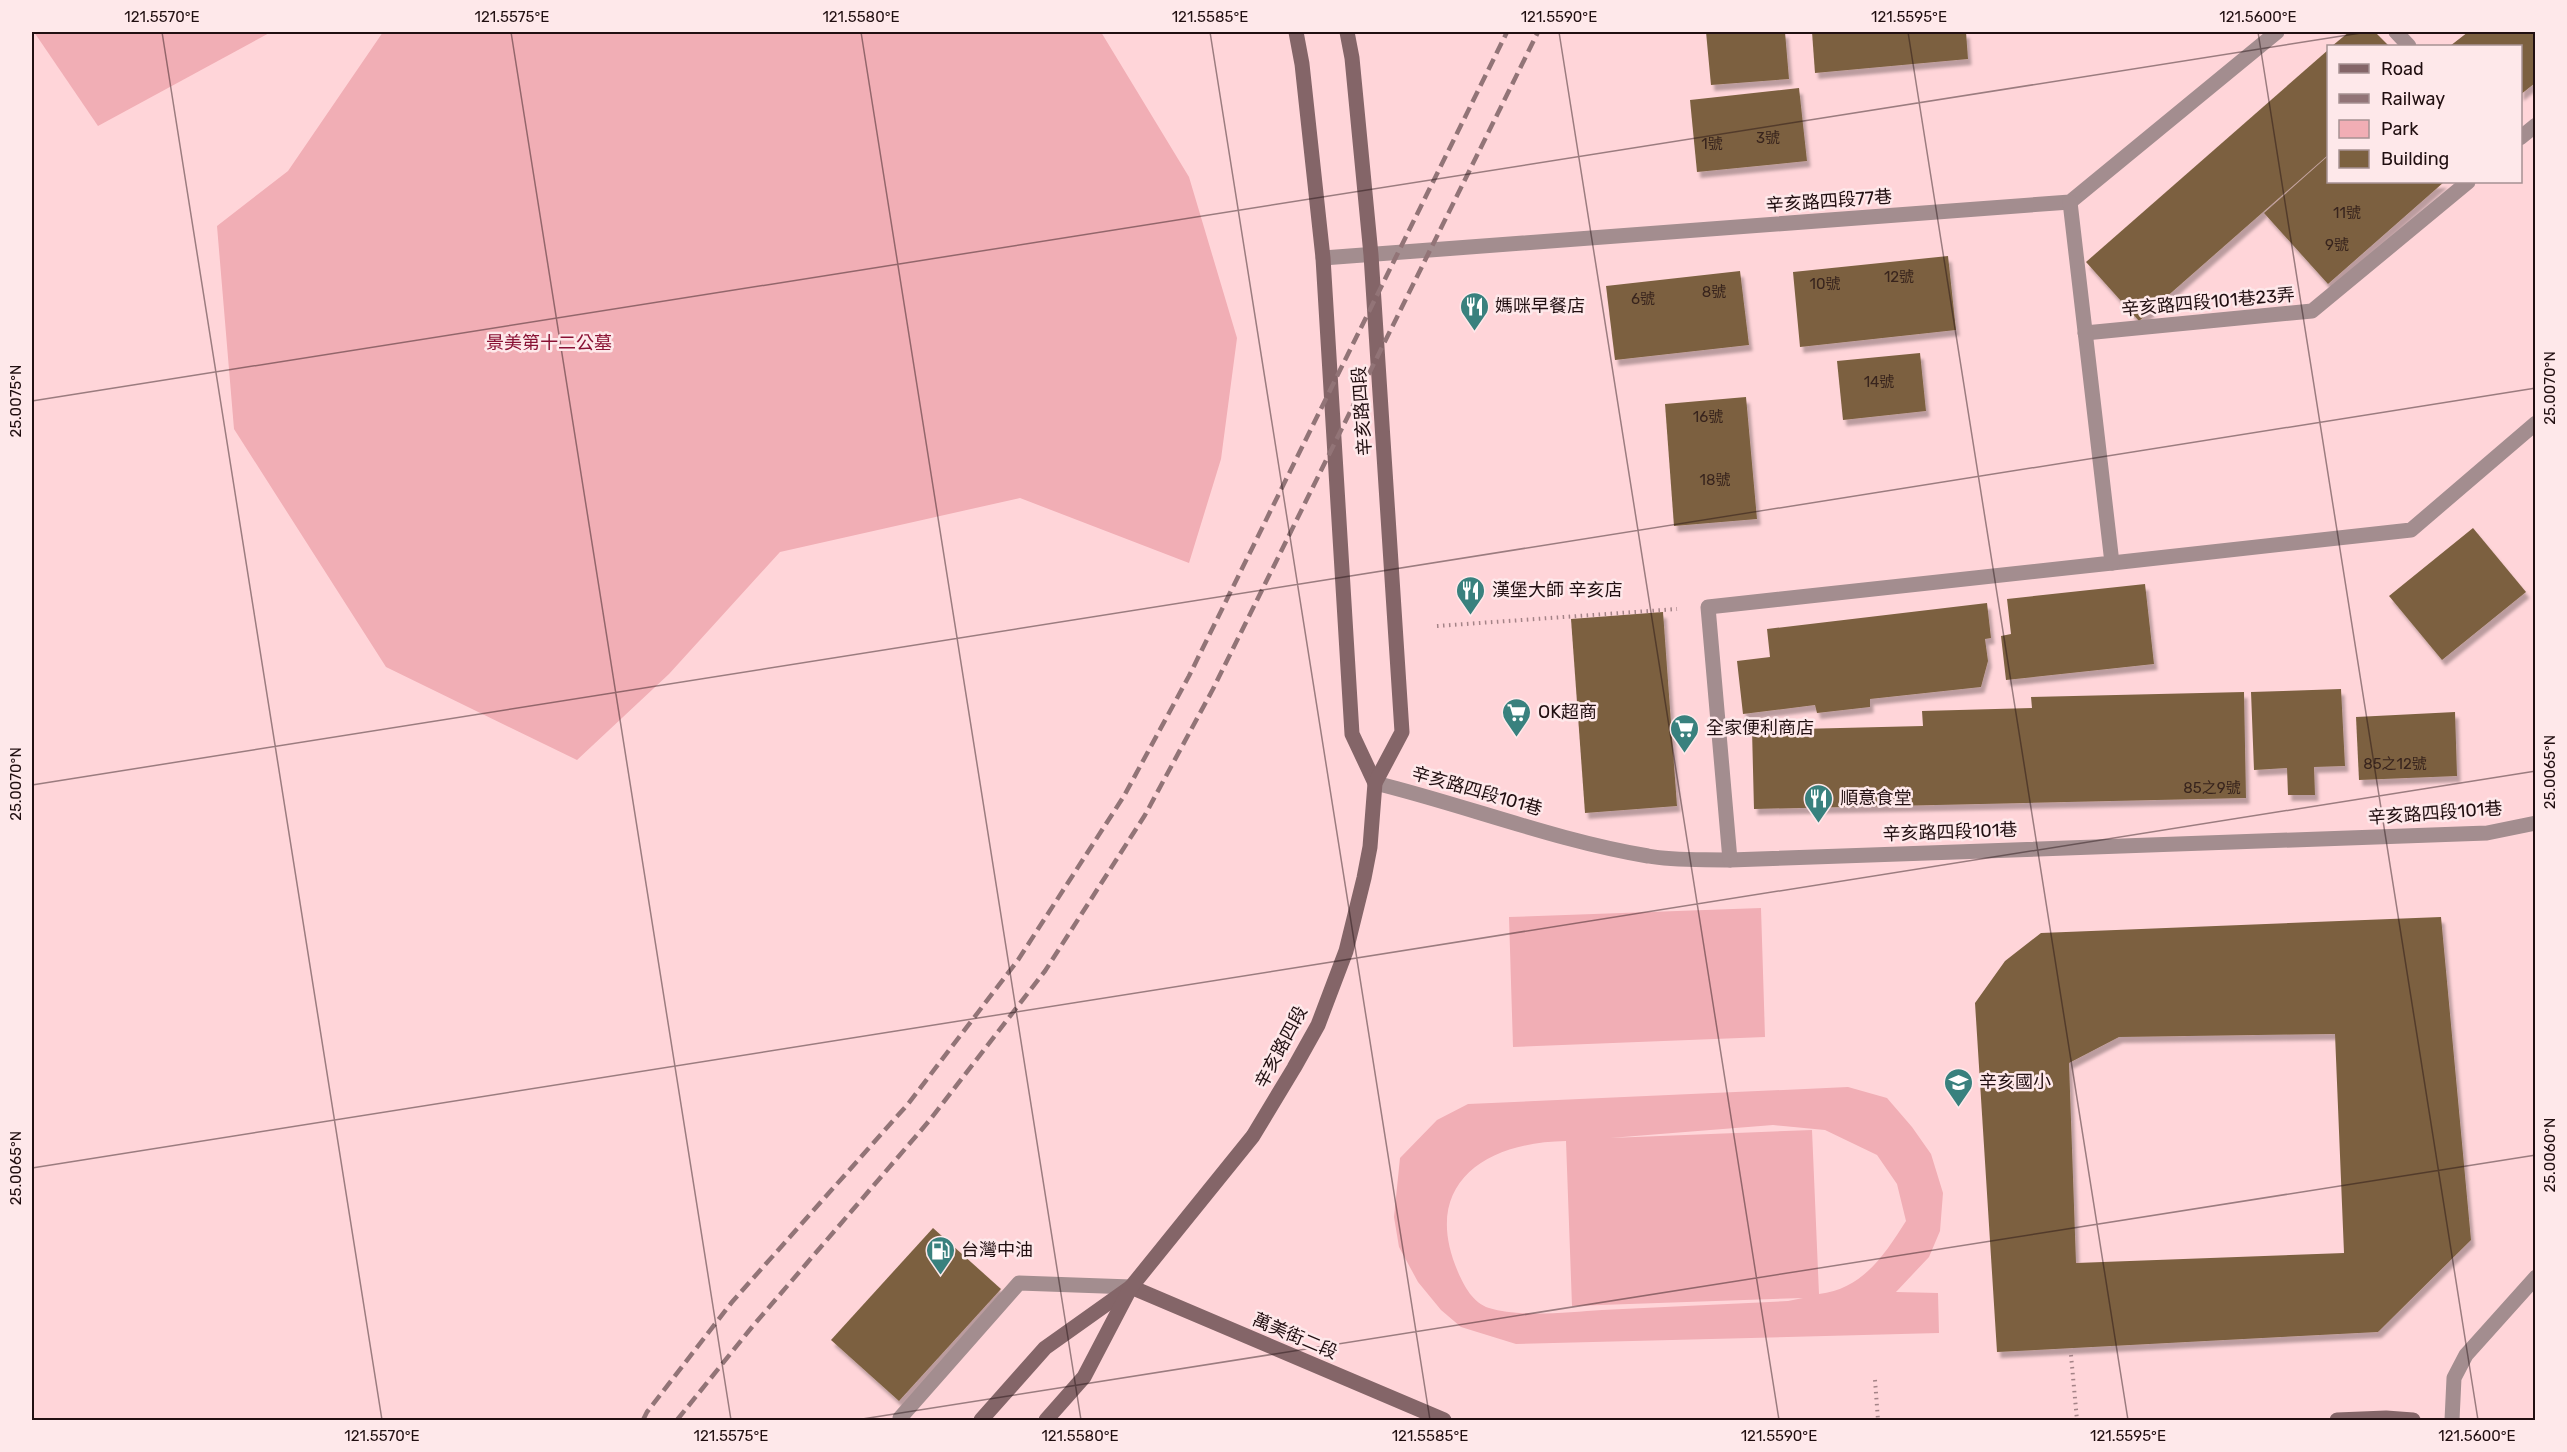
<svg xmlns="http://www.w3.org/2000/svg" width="2567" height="1452" font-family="Rubik,'Noto Sans TC',sans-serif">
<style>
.green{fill:#f1aeb5;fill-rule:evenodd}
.building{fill:#7c6140;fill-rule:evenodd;filter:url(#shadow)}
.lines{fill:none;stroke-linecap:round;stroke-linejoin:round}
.path{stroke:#a48387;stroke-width:4;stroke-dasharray:1.5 4.5;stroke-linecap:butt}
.lane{stroke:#a38d8f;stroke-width:15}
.street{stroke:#a38d8f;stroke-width:15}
.secondary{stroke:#846568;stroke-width:15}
.rail{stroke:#927477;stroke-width:4.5;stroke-dasharray:12 6;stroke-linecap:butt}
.ticks{fill:none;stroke:#210f11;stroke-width:1.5;stroke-opacity:0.45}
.labels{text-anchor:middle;stroke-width:5;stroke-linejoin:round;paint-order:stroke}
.number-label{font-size:15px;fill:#38241d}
.street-label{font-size:18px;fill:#210f11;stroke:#fee8ea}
.poi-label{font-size:18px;fill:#210f11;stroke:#fee8ea;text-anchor:start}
.park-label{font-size:18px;fill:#891134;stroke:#fee8ea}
.neatline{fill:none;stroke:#210f11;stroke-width:2}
.ticks-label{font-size:15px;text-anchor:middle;fill:#210f11}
</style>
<defs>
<filter id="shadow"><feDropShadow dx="3.5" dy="6" stdDeviation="1.5" flood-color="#0004"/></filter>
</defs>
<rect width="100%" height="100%" fill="#ffd5d9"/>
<g class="green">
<path d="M 34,32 L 271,32 L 98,126 Z"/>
<path d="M 383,32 L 1101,32 L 1189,177 L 1237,338 L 1221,459 L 1189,563 L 1020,498 L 780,552 L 669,674 L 577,760 L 386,667 L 234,429 L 217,226 L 288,171 Z"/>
<path d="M 1761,908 L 1765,1037 L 1513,1047 L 1509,917 Z"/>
<path d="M 1848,1087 L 1887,1098 L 1912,1127 L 1931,1154 L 1943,1193 L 1940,1231 L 1929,1257 L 1896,1292 L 1938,1293 L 1939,1333 L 1516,1344 L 1461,1327 L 1441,1310 L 1418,1282 L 1399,1247 L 1394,1217 L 1400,1158 L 1437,1120 L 1468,1104 ZM 1773,1125 L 1825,1130 L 1877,1155 L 1897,1184 L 1906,1221 C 1884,1256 1862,1289 1819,1294 L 1812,1130 L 1610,1138 ZM 1566,1141 L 1572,1306 L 1803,1298 L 1788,1301 C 1726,1304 1664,1307 1602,1310 C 1569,1312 1521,1318 1489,1308 C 1473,1303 1464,1286 1458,1272 C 1420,1184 1485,1142 1566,1141 Z"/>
</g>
<g class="building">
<path d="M 1706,32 L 1785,32 L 1789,79 L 1711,85 Z"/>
<path d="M 1812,32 L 1966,32 L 1968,59 L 1815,73 Z"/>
<path d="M 2349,32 L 2375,32 L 2389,46 L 2332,46 Z"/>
<path d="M 2468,32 L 2535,32 L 2535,83 L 2520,95 L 2520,46 L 2450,46 Z"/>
<path d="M 2328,50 L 2328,155 L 2139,321 L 2086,262 Z"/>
<path d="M 1799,88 L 1807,161 L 1697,172 L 1690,100 Z"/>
<path d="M 2328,156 L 2328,182 L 2444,182 L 2328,284 L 2264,213 Z"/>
<path d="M 1948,256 L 1956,330 L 1800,347 L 1793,272 Z"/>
<path d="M 1740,271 L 1749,345 L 1615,360 L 1606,286 Z"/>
<path d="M 1920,353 L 1926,411 L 1843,420 L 1837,361 Z"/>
<path d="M 1746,397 L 1757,519 L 1674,526 L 1665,404 Z"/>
<path d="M 2473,528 L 2526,592 L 2442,660 L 2389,596 Z"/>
<path d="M 2145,584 L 2154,664 L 2006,680 L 2001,636 L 2011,634 L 2007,599 Z"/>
<path d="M 1987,603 L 1991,638 L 1985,639 L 1988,661 L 1981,687 L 1870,699 L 1870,707 L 1817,713 L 1815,705 L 1743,714 L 1737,661 L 1770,657 L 1767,629 Z"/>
<path d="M 1663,612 L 1677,806 L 1585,813 L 1571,619 Z"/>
<path d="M 2341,689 L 2345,766 L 2314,767 L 2315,795 L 2288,795 L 2287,768 L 2254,770 L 2251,692 Z"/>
<path d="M 2244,692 L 2246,798 L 1754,809 L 1752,730 L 1923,726 L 1922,711 L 2032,708 L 2031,697 Z"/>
<path d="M 2455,712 L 2457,776 L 2359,780 L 2356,717 Z"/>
<path d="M 2441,917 L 2471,1240 L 2378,1332 L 1997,1352 L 1975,1003 L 2005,961 L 2041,933 ZM 2335,1034 L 2344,1253 L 2076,1263 L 2069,1063 L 2119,1037 Z"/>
<path d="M 933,1228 L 1001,1289 L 899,1401 L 831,1340 Z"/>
</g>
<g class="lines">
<g class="path">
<path d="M 1437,626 L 1677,609"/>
<path d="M 2071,1355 L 2077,1420"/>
<path d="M 1875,1380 L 1878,1420"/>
</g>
<g class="lane">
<path d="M 2396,32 L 2409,46"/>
<path d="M 2520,138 L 2536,125"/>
<path d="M 2085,333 L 2312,311 L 2468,182"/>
<path d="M 2112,563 L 2411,530 L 2536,423"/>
<path d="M 903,1420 L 900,1418 L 1019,1283 L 1131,1287"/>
<path d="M 2452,1420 L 2454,1378 L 2466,1355 L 2536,1277"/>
</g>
<g class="street">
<path d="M 1323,258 L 2070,202 L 2277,32"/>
<path d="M 1375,783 C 1465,805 1557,841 1648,856 C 1674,861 1703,859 1730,860 L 2487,833 L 2536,823"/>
<path d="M 1730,860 L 1708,607 L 2112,563 L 2070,202"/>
</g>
<g class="secondary">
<path d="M 1296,32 L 1302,64 L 1323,258 L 1352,734 L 1375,783"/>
<path d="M 1131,1287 L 1444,1420"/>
<path d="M 981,1420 L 1045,1348 L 1128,1289"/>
<path d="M 1046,1420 L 1084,1377 L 1131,1287 L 1253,1136 L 1294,1068 L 1318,1025 L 1346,951 L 1364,878 L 1370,847 L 1375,783 L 1402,732 L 1371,255 L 1352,58 L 1347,32"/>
<path d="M 2337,1420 L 2386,1418 L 2413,1420"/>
</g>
<g class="rail">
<path d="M 643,1420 L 647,1412 L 732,1302 L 908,1104 L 1018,960 L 1124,796 L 1189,676 L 1507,32"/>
<path d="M 677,1420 L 752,1327 L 929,1121 L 1045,971 L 1145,815 L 1213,689 L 1538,32"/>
</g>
</g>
<path class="ticks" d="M 162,32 L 382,1420M 511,32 L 731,1420M 861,32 L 1081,1420M 1210,32 L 1430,1420M 1559,32 L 1779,1420M 1908,32 L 2128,1420M 2258,32 L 2478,1420M 32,401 L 2367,32M 32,785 L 2536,388M 32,1168 L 2536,771M 32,1412 L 33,1420M 856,1420 L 2536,1155"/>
<defs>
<symbol id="restaurant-pin" viewBox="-11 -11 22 30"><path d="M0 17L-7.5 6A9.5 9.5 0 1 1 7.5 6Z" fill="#39817e" stroke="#fee8ea"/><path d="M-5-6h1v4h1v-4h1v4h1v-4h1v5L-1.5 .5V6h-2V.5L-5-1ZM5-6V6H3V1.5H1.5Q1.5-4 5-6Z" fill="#fff"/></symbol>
<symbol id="supermarket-pin" viewBox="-11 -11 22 30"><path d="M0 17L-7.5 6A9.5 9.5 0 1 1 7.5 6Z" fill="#39817e" stroke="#fee8ea"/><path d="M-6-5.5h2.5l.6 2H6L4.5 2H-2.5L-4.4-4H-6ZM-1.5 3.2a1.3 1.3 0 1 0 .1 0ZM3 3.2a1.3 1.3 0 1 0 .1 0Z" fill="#fff"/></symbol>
<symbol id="school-pin" viewBox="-11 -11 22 30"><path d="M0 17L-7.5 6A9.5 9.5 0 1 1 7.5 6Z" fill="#39817e" stroke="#fee8ea"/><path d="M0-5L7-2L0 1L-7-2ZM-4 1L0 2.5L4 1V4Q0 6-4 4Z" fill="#fff"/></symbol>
<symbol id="fuel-pin" viewBox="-11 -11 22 30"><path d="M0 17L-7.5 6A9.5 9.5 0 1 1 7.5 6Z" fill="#39817e" stroke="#fee8ea"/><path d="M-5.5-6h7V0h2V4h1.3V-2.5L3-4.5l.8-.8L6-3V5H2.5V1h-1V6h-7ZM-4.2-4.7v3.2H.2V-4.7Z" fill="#fff"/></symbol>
</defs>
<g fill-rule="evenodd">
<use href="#restaurant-pin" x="1458" y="290" width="33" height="45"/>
<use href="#restaurant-pin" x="1454" y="574" width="33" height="45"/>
<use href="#supermarket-pin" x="1500" y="696" width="33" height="45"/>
<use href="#supermarket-pin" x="1668" y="712" width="33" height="45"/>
<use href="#restaurant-pin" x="1802" y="782" width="33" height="45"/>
<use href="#school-pin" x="1942" y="1066" width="33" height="45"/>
<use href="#fuel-pin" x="924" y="1234" width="33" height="45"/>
</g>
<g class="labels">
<g class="number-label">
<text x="1768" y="143">3號</text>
<text x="1712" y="149">1號</text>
<text x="2347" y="218">11號</text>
<text x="2337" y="250">9號</text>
<text x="1899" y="282">12號</text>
<text x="1825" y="289">10號</text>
<text x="1714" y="297">8號</text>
<text x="1643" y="304">6號</text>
<text x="1879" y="387">14號</text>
<text x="1708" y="422">16號</text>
<text x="1715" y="485">18號</text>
<text x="2395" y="769">85之12號</text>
<text x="2212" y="793">85之9號</text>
</g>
<g class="street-label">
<text transform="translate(1829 201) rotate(-4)" y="6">辛亥路四段77巷</text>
<text transform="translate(2208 302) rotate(-5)" y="6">辛亥路四段101巷23弄</text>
<text transform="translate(1362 411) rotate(-94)" y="6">辛亥路四段</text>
<text transform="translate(1477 791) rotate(16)" y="6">辛亥路四段101巷</text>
<text transform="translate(2435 813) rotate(-4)" y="6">辛亥路四段101巷</text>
<text transform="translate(1950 832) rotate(-2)" y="6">辛亥路四段101巷</text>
<text transform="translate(1281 1047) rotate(-62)" y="6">辛亥路四段</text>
<text transform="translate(1295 1336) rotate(23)" y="6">萬美街二段</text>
</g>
<g class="poi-label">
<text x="1495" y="312">媽咪早餐店</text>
<text x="1492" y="596">漢堡大師 辛亥店</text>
<text x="1538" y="718">OK超商</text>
<text x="1706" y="734">全家便利商店</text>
<text x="1840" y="804">順意食堂</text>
<text x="1979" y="1088">辛亥國小</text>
<text x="961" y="1256">台灣中油</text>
</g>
<g class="park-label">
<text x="549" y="349">景美第十二公墓</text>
</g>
</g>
<rect width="2567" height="1452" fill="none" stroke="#fee8ea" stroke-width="66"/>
<rect x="2327" y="45" width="195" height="138" fill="#fee8ea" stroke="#a69193" stroke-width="1.5"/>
<rect x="2339" y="64" width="30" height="9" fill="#846568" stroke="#a69193" stroke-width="1.5"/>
<text x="2381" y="75" font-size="18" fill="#210f11">Road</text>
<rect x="2339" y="94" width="30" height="9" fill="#927477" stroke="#a69193" stroke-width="1.5"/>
<text x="2381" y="105" font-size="18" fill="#210f11">Railway</text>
<rect x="2339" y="120" width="30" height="18" fill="#f1aeb5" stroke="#a69193" stroke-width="1.5"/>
<text x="2381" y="135" font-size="18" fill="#210f11">Park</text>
<rect x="2339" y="150" width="30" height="18" fill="#7c6140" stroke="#a69193" stroke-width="1.5"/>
<text x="2381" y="165" font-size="18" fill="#210f11">Building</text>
<rect x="33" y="33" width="2501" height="1386" class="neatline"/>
<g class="ticks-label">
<text x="162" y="22">121.5570°E</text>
<text x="512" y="22">121.5575°E</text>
<text x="861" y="22">121.5580°E</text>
<text x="1210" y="22">121.5585°E</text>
<text x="1559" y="22">121.5590°E</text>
<text x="1909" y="22">121.5595°E</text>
<text x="2258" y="22">121.5600°E</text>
<text transform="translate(2550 388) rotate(-90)" y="5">25.0070°N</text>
<text transform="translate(16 401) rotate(-90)" y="5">25.0075°N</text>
<text transform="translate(2550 772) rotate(-90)" y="5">25.0065°N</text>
<text transform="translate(16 784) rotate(-90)" y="5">25.0070°N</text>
<text transform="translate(2550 1155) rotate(-90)" y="5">25.0060°N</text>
<text transform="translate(16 1168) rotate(-90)" y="5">25.0065°N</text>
<text x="382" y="1441">121.5570°E</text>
<text x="731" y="1441">121.5575°E</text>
<text x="1080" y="1441">121.5580°E</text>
<text x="1430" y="1441">121.5585°E</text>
<text x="1779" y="1441">121.5590°E</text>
<text x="2128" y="1441">121.5595°E</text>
<text x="2477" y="1441">121.5600°E</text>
</g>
</svg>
